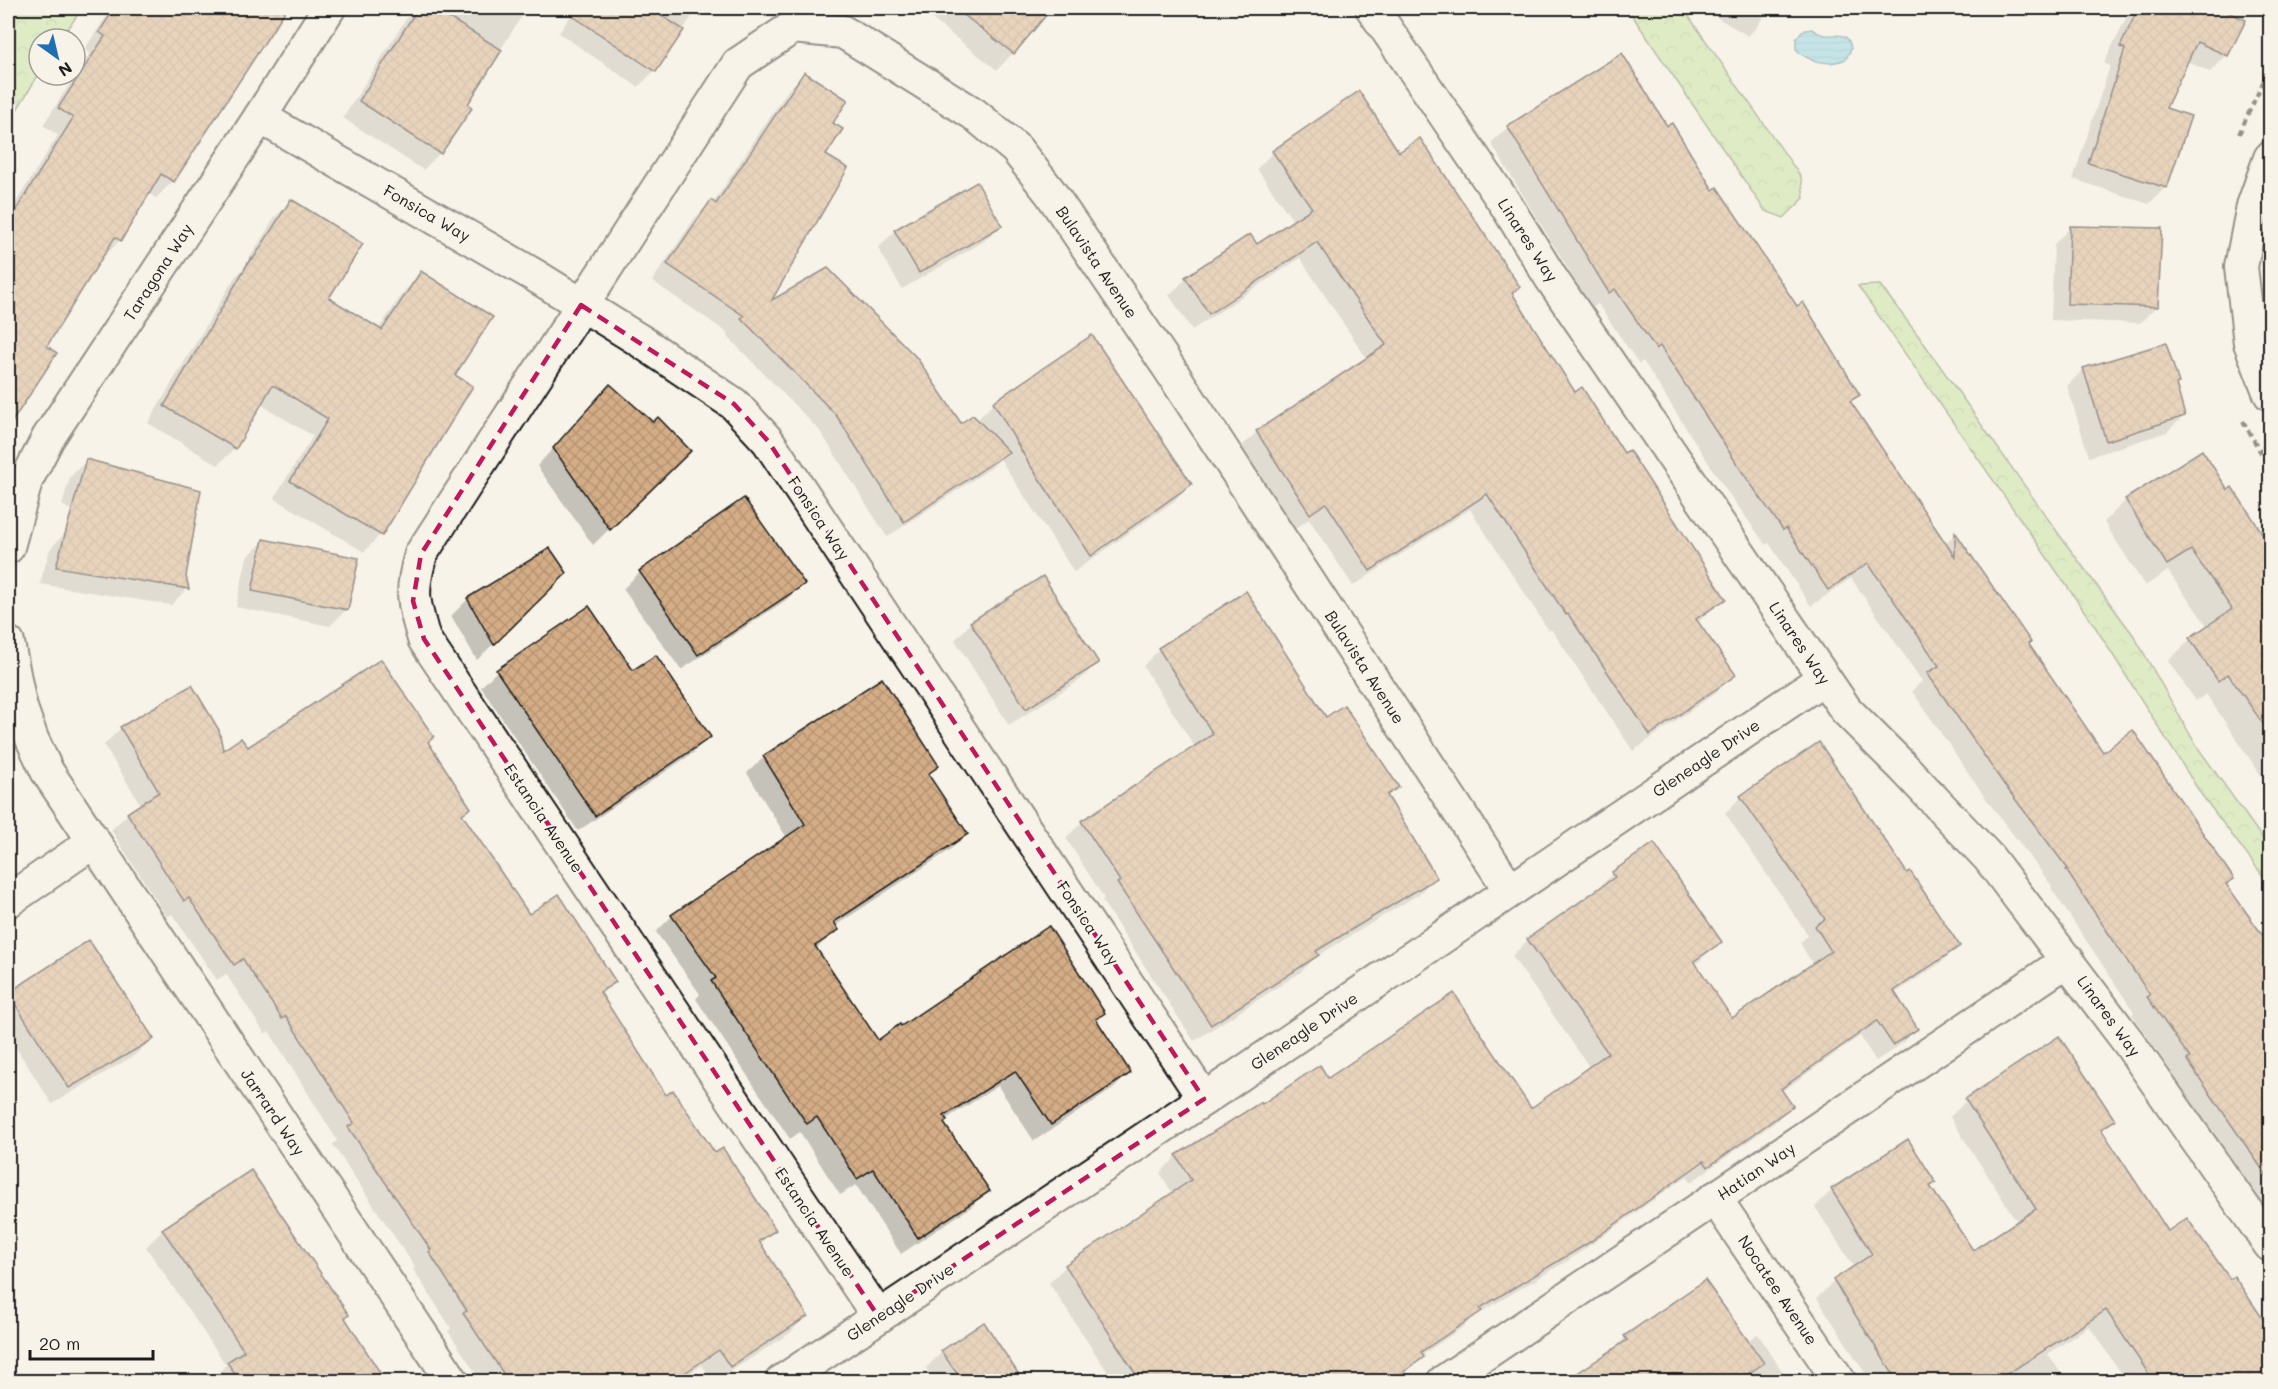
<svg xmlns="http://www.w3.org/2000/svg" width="2278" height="1389" font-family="Mali,sans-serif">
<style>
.forest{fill:url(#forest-crowns);stroke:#6e7f5c;stroke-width:1.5}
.water{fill:url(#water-rules);stroke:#5c8a96;stroke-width:1.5}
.shadow{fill:#0003}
.building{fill:url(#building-cross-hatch);stroke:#1c1c1c;stroke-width:1.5}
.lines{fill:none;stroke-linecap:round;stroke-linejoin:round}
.street-casing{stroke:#1c1c1c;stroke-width:36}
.path{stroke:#1c1c1c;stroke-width:4;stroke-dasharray:6 4.5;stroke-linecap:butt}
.street{stroke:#f7f3e8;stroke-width:32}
.marked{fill:none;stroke:#c2185b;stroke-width:4.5;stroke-dasharray:12 8;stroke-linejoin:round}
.labels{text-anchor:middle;stroke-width:4.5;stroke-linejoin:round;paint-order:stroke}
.street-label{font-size:16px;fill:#1c1c1c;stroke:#f7f3e8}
</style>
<defs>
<pattern id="forest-crowns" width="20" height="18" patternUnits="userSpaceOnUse" patternTransform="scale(1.5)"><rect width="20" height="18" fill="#c0e29b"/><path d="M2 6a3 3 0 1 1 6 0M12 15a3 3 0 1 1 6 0" fill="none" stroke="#a4c185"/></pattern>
<pattern id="water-rules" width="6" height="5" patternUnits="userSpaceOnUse" patternTransform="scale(1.5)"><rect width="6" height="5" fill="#87d3e7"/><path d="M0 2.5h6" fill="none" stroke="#74b5c6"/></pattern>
<pattern id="building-cross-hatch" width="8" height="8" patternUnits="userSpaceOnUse" patternTransform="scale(1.5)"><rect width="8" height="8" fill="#d4ad86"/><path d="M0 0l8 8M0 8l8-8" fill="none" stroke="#b59473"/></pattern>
</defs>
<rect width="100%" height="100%" fill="#f7f3e8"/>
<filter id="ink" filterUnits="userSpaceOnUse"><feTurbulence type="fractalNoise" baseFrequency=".0167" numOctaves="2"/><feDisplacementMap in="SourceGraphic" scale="12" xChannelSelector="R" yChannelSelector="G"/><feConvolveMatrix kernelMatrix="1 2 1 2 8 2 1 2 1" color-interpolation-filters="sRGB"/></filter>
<g filter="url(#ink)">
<g class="forest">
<path d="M 8,8 L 82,8 L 61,39 L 39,39 L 39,74 L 8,124 Z"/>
<path d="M 1627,8 L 1683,8 L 1801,177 L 1804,198 L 1784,218 L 1765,211 Z"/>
<path d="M 1880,285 L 1923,342 L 2058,533 L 2134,636 L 2196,745 L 2270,849 L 2270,875 L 2263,876 L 2201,794 L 2094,625 L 1858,286 Z"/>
</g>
<path class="water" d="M 1811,29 C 1816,31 1820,35 1825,35 C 1838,36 1849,31 1851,49 L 1846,59 C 1829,66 1809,63 1796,49 L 1796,39 L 1802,31 Z"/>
<g class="shadow">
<path d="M 112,8 L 271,8 L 269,11 L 279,18 L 173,181 L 156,198 L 148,193 L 120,240 L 104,257 L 102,256 L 45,347 L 55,354 L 8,425 L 8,215 L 58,135 L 43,125 L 90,53 L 84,50 Z"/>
<path d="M 413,8 L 527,8 L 465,105 L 470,108 L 440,153 L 423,170 L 343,118 Z"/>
<path d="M 576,8 L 704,8 L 701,10 L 698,8 L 654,71 L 638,87 L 559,33 Z"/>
<path d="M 918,8 L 1050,8 L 1013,53 L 997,70 Z"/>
<path d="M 1701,8 L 1769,8 L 1756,28 L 1748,36 Z"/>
<path d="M 2131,8 L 2249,8 L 2227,55 L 2210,72 L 2187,61 L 2164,109 L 2166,187 L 2149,204 L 2073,179 L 2110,66 L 2104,63 Z"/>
<path d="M 804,74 L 831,123 L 824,155 L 768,304 L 961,425 L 976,421 L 994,403 L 1190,484 L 1174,501 L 1074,572 L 1000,459 L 991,468 L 887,537 L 820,431 L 726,335 L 728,333 L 652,281 L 695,218 L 711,202 L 713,203 L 788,90 Z"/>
<path d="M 1508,127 L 1666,128 L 1858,395 L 1850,403 L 1945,544 L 1955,534 L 2029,641 L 2027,644 L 2103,754 L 2232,879 L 2225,885 L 2270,949 L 2270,1217 L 2269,1214 L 2265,1216 L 2171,1078 L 2174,1075 L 2132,1015 L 2134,1012 L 2051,888 L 2052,886 L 1987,800 L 1912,691 L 1922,681 L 1851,578 L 1811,606 L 1769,543 L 1766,545 L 1724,487 L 1643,361 L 1639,364 L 1598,304 L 1592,308 L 1491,143 Z"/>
<path d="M 1273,152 L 1399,154 L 1518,287 L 1511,295 L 1574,394 L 1624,455 L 1724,599 L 1697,623 L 1734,675 L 1718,691 L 1633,751 L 1551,629 L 1549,631 L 1470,509 L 1353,586 L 1309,519 L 1293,530 L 1240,448 L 1257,432 L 1367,359 L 1300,258 L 1192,330 L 1169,295 L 1186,279 L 1250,236 L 1257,246 L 1294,222 L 1257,169 Z"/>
<path d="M 976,184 L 1000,226 L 983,242 L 902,289 L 878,248 L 895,231 Z"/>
<path d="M 292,201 L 327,298 L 378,330 L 405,290 L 422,273 L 452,375 L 471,387 L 380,535 L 364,552 L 274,498 L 313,436 L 260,404 L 235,448 L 218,465 L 148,423 L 235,277 L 242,270 L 275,217 Z"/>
<path d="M 2071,227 L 2157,306 L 2140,323 L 2051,320 L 2054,244 Z"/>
<path d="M 2084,369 L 2178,383 L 2175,386 L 2184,416 L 2167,432 L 2089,457 L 2067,386 Z"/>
<path d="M 610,386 L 653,424 L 689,451 L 593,545 L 537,466 Z"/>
<path d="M 2201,452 L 2227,492 L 2262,536 L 2265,534 L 2270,543 L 2270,775 L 2264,780 L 2206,694 L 2196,701 L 2168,661 L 2190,640 L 2208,627 L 2168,571 L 2145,586 L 2104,522 L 2126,500 Z"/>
<path d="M 86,461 L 184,576 L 187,589 L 171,605 L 40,584 L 50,549 L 66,532 L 133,546 L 62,505 L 70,477 Z"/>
<path d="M 264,541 L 357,559 L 346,610 L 330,626 L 236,607 L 247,557 Z"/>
<path d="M 640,572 L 803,583 L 786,600 L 681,670 L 623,589 Z"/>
<path d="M 565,573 L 477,660 L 451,616 L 468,599 Z"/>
<path d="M 971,623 L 1097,663 L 1080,680 L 1009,725 L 955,640 Z"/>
<path d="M 1159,650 L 1326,719 L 1397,787 L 1386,797 L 1435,877 L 1419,894 L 1316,957 L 1301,972 L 1194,1041 L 1102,901 L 1104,898 L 1066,838 L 1082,822 L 1195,747 L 1143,666 Z"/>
<path d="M 497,671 L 632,672 L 709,736 L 693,753 L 578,831 L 481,687 Z"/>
<path d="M 191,687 L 222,752 L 247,749 L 427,743 L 469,808 L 461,816 L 529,916 L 614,981 L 601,995 L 666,1097 L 774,1230 L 759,1245 L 806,1316 L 790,1333 L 714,1382 L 702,1365 L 678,1382 L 482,1382 L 448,1331 L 451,1328 L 413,1269 L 415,1267 L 333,1145 L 337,1140 L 269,1031 L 265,1034 L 226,974 L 217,980 L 172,914 L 167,917 L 111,830 L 128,814 L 141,805 L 104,745 L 121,728 Z"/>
<path d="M 764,757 L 937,766 L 927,776 L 966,834 L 950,850 L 835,926 L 837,930 L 815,950 L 877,1042 L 1103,1013 L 1096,1020 L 1129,1073 L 1113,1089 L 1034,1141 L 998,1086 L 946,1119 L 942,1123 L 988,1190 L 971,1207 L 901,1254 L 856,1185 L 840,1195 L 800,1132 L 790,1139 L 696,999 L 700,994 L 656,932 L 672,916 L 787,838 L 747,773 Z"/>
<path d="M 1741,797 L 1907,875 L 1958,945 L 1942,962 L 1894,994 L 1917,1028 L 1900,1045 L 1876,1061 L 1860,1036 L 1781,1092 L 1791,1106 L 1774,1123 L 1691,1182 L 1687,1176 L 1572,1258 L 1473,1317 L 1463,1327 L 1383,1382 L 1114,1382 L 1049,1283 L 1066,1266 L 1173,1194 L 1160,1173 L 1177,1156 L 1260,1104 L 1262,1106 L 1328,1080 L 1531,1110 L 1590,1068 L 1512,956 L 1528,940 L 1597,892 L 1596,890 L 1613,874 L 1654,845 L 1720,942 L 1695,965 L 1732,1020 L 1813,965 L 1800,943 L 1808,935 L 1725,813 Z"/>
<path d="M 89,942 L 152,1039 L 135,1055 L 52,1104 L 8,1035 L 8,995 Z"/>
<path d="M 1966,1101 L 2113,1120 L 2101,1132 L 2167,1233 L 2270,1382 L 2127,1382 L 2089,1326 L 2048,1354 L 2067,1382 L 1871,1382 L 1817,1298 L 1834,1281 L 1854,1267 L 1815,1207 L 1832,1190 L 1934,1183 L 1929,1187 L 1973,1252 L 2018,1223 L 1950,1117 Z"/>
<path d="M 251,1172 L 344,1319 L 384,1382 L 212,1382 L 211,1380 L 226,1365 L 146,1247 L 163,1230 Z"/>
<path d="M 1758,1334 L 1789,1382 L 1566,1382 L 1609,1354 L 1625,1338 L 1747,1341 Z"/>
<path d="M 942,1352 L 1023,1382 L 935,1382 L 926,1368 Z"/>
</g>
<g class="building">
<path d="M 115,8 L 287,8 L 174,182 L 161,174 L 121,241 L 115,237 L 47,346 L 57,353 L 8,428 L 8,223 L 73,118 L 58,108 L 105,36 L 99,32 Z"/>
<path d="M 418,8 L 433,8 L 502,50 L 468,104 L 472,108 L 441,154 L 359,101 Z"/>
<path d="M 561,8 L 650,8 L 684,30 L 656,72 Z"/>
<path d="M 955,8 L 1052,8 L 1014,54 Z"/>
<path d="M 2124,8 L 2219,8 L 2246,20 L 2228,56 L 2197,42 L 2166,108 L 2191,116 L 2167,188 L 2088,163 L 2125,49 L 2120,47 L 2136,13 Z"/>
<path d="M 1622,53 L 1667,126 L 1672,123 L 1713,190 L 1717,187 L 1797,306 L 1803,302 L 1860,395 L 1850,401 L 1955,557 L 1955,532 L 2031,642 L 2028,643 L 2103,752 L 2133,730 L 2234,879 L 2226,884 L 2271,947 L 2271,1182 L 2187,1060 L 2190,1058 L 2147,997 L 2150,995 L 2066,870 L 2068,869 L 2003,783 L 1927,673 L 1939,666 L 1868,563 L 1828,590 L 1786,528 L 1783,530 L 1741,470 L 1660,346 L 1656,349 L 1615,289 L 1609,293 L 1507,126 Z"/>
<path d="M 804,72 L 848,100 L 833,123 L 843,129 L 826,155 L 848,168 L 772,300 L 828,268 L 917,358 L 961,423 L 973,415 L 1009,452 L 904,522 L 836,415 L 741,318 L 744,316 L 667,264 L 711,200 L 716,204 Z"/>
<path d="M 1359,91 L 1399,152 L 1420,138 L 1520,287 L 1512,293 L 1575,392 L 1582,387 L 1624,453 L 1629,450 L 1726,599 L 1696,619 L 1736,675 L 1650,735 L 1568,614 L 1566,615 L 1487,494 L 1370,571 L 1326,503 L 1310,514 L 1256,431 L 1386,345 L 1317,242 L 1209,314 L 1185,277 L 1250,234 L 1257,244 L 1312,208 L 1272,151 Z"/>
<path d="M 977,182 L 1002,226 L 919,273 L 894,230 Z"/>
<path d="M 291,199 L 363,244 L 329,298 L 382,330 L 421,271 L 493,317 L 455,375 L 473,386 L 382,536 L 290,481 L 328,419 L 275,386 L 272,386 L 236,449 L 164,406 L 251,258 L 253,259 Z"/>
<path d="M 2070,226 L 2162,228 L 2158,307 L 2067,304 Z"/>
<path d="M 1092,335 L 1192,484 L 1091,556 L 1028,462 L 993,402 Z"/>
<path d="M 2166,343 L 2179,383 L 2176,384 L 2185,416 L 2106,441 L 2083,368 Z"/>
<path d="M 610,384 L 653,422 L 658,417 L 691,451 L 610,530 L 553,448 Z"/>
<path d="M 2202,450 L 2228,490 L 2232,487 L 2271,546 L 2271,735 L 2228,674 L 2218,681 L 2189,638 L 2232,609 L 2191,550 L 2167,565 L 2125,499 Z"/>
<path d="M 86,459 L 201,490 L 186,576 L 189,589 L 56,567 Z"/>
<path d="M 744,498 L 805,584 L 698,655 L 639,571 Z"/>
<path d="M 263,539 L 359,558 L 348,610 L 252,591 Z"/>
<path d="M 550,548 L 567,573 L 494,645 L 467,598 Z"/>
<path d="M 1043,576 L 1099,663 L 1026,709 L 970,622 Z"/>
<path d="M 1246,591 L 1326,717 L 1344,705 L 1399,787 L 1387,795 L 1437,878 L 1316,951 L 1319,955 L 1211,1025 L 1117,883 L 1120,881 L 1081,821 L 1213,734 L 1158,648 Z"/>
<path d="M 589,606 L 633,670 L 656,655 L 711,737 L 595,816 L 496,670 Z"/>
<path d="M 381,659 L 434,737 L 428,742 L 471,808 L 462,814 L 529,914 L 559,894 L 616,982 L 600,992 L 666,1095 L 673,1090 L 715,1153 L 723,1148 L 776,1230 L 759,1241 L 808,1316 L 730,1367 L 719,1350 L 671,1382 L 509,1382 L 463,1313 L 467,1311 L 429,1252 L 431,1250 L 348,1127 L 354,1123 L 286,1016 L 282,1019 L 243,959 L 234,965 L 189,898 L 184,901 L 127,813 L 159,792 L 120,727 L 192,685 L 219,730 L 223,750 L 241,738 L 248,747 Z"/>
<path d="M 882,678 L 939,766 L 928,774 L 968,834 L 834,922 L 839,930 L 815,946 L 878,1040 L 900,1024 L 901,1026 L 1049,926 L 1105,1013 L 1096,1019 L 1131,1073 L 1051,1125 L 1015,1071 L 944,1116 L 947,1120 L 944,1123 L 990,1191 L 918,1238 L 873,1169 L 857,1179 L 817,1117 L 807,1124 L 711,981 L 716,978 L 671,915 L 805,824 L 763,756 Z"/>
<path d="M 1819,742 L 1907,873 L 1910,871 L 1960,946 L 1894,991 L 1918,1029 L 1893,1045 L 1877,1021 L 1781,1089 L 1793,1106 L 1708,1167 L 1704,1161 L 1590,1242 L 1480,1308 L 1482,1311 L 1421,1352 L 1424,1357 L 1390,1382 L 1141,1382 L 1065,1265 L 1191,1180 L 1176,1155 L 1261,1102 L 1262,1104 L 1320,1065 L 1328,1078 L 1454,993 L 1531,1108 L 1608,1053 L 1527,939 L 1615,877 L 1612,872 L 1654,843 L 1722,942 L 1694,961 L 1732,1018 L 1831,951 L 1815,926 L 1825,919 L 1740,796 Z"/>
<path d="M 89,940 L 154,1039 L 69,1088 L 8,993 Z"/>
<path d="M 2059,1036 L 2115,1120 L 2101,1129 L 2168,1231 L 2187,1218 L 2230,1279 L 2234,1276 L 2271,1331 L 2271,1382 L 2154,1382 L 2106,1310 L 1995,1382 L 1898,1382 L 1833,1280 L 1872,1254 L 1831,1189 L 1908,1139 L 1936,1183 L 1930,1186 L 1973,1250 L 2036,1209 L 1965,1099 Z"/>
<path d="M 251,1170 L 349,1315 L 345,1318 L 386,1382 L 240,1382 L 227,1362 L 244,1351 L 162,1229 Z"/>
<path d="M 1705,1280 L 1764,1363 L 1736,1382 L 1564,1382 L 1627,1340 L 1624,1336 Z"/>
<path d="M 984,1322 L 1024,1382 L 963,1382 L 941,1351 Z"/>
</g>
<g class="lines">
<defs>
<g id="street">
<path d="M 1372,8 L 1506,205 L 1551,278 L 1846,710 L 1904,768 L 1989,858 L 2129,1043 L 2270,1245"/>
<path d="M 260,117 L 534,275 L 639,340 L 734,404 L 768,441 L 1204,1099"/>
<path d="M 2270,158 L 2253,206 L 2241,267 L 2250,343 L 2270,394"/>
<path d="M 8,547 L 26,481 L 48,438 L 260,117 L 329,8"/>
<path d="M 8,643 L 20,705 L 32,739 L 47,771 L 453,1382"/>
<path d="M 8,901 L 93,842"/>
<path d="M 1715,1198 L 1840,1382"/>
<path d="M 878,1316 L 424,639 C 413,601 410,592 421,554 L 738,64 L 793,27 L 843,32 L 974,114 L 1016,149 L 1050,192 L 1171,371 L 1510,890"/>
<path d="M 781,1382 L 1204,1099 L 1824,678"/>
<path d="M 1443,1382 L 2068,960"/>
</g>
</defs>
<use href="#street" class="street-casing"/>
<g class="path">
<path d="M 2239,134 L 2270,67"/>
<path d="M 2243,421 L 2270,469"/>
</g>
<use href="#street" class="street"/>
</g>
</g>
<path d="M0 0H2278V1389H0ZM 581,305 L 734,404 L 768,441 L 1204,1099 L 878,1316 L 424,639 L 413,601 L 421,554 Z" fill="#f7f3e8" fill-opacity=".55" fill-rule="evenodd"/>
<path class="marked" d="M 581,305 L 734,404 L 768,441 L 1204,1099 L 878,1316 L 424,639 L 413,601 L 421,554 Z"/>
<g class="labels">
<g class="street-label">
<text transform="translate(427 213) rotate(30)" y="6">Fonsica Way</text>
<text transform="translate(1528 240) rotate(57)" y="6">Linares Way</text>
<text transform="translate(1097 262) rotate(56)" y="6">Bulavista Avenue</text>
<text transform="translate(158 272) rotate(-57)" y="6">Taragona Way</text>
<text transform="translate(819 518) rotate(56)" y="6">Fonsica Way</text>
<text transform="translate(1800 643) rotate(56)" y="6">Linares Way</text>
<text transform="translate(1365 667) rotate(57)" y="6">Bulavista Avenue</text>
<text transform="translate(1706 758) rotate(-34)" y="6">Gleneagle Drive</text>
<text transform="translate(544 818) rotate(56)" y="6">Estancia Avenue</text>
<text transform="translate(1088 923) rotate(56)" y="6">Fonsica Way</text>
<text transform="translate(2109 1016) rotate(54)" y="6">Linares Way</text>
<text transform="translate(1304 1031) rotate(-34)" y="6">Gleneagle Drive</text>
<text transform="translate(273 1112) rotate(56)" y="6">Jarrard Way</text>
<text transform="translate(1756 1171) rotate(-34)" y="6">Hatian Way</text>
<text transform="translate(815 1222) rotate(56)" y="6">Estancia Avenue</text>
<text transform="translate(1778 1290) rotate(56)" y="6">Nocatee Avenue</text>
<text transform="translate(900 1302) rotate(-34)" y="6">Gleneagle Drive</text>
</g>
</g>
<rect width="2278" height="1389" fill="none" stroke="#f7f3e8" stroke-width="30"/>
<rect x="15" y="15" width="2248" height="1359" fill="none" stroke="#1c1c1c" stroke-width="2" filter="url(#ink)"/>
<g transform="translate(57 57) rotate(146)"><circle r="28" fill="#f7f3e8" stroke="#9f9d96" stroke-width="1.5"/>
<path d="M0-4.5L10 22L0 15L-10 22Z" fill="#1f6fb2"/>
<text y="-9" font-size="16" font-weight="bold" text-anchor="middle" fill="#1c1c1c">N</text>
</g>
<path d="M30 1350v9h123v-9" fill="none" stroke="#1c1c1c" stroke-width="3"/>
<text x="39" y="1350" font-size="18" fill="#1c1c1c" stroke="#f7f3e8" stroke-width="4.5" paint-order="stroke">20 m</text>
</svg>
